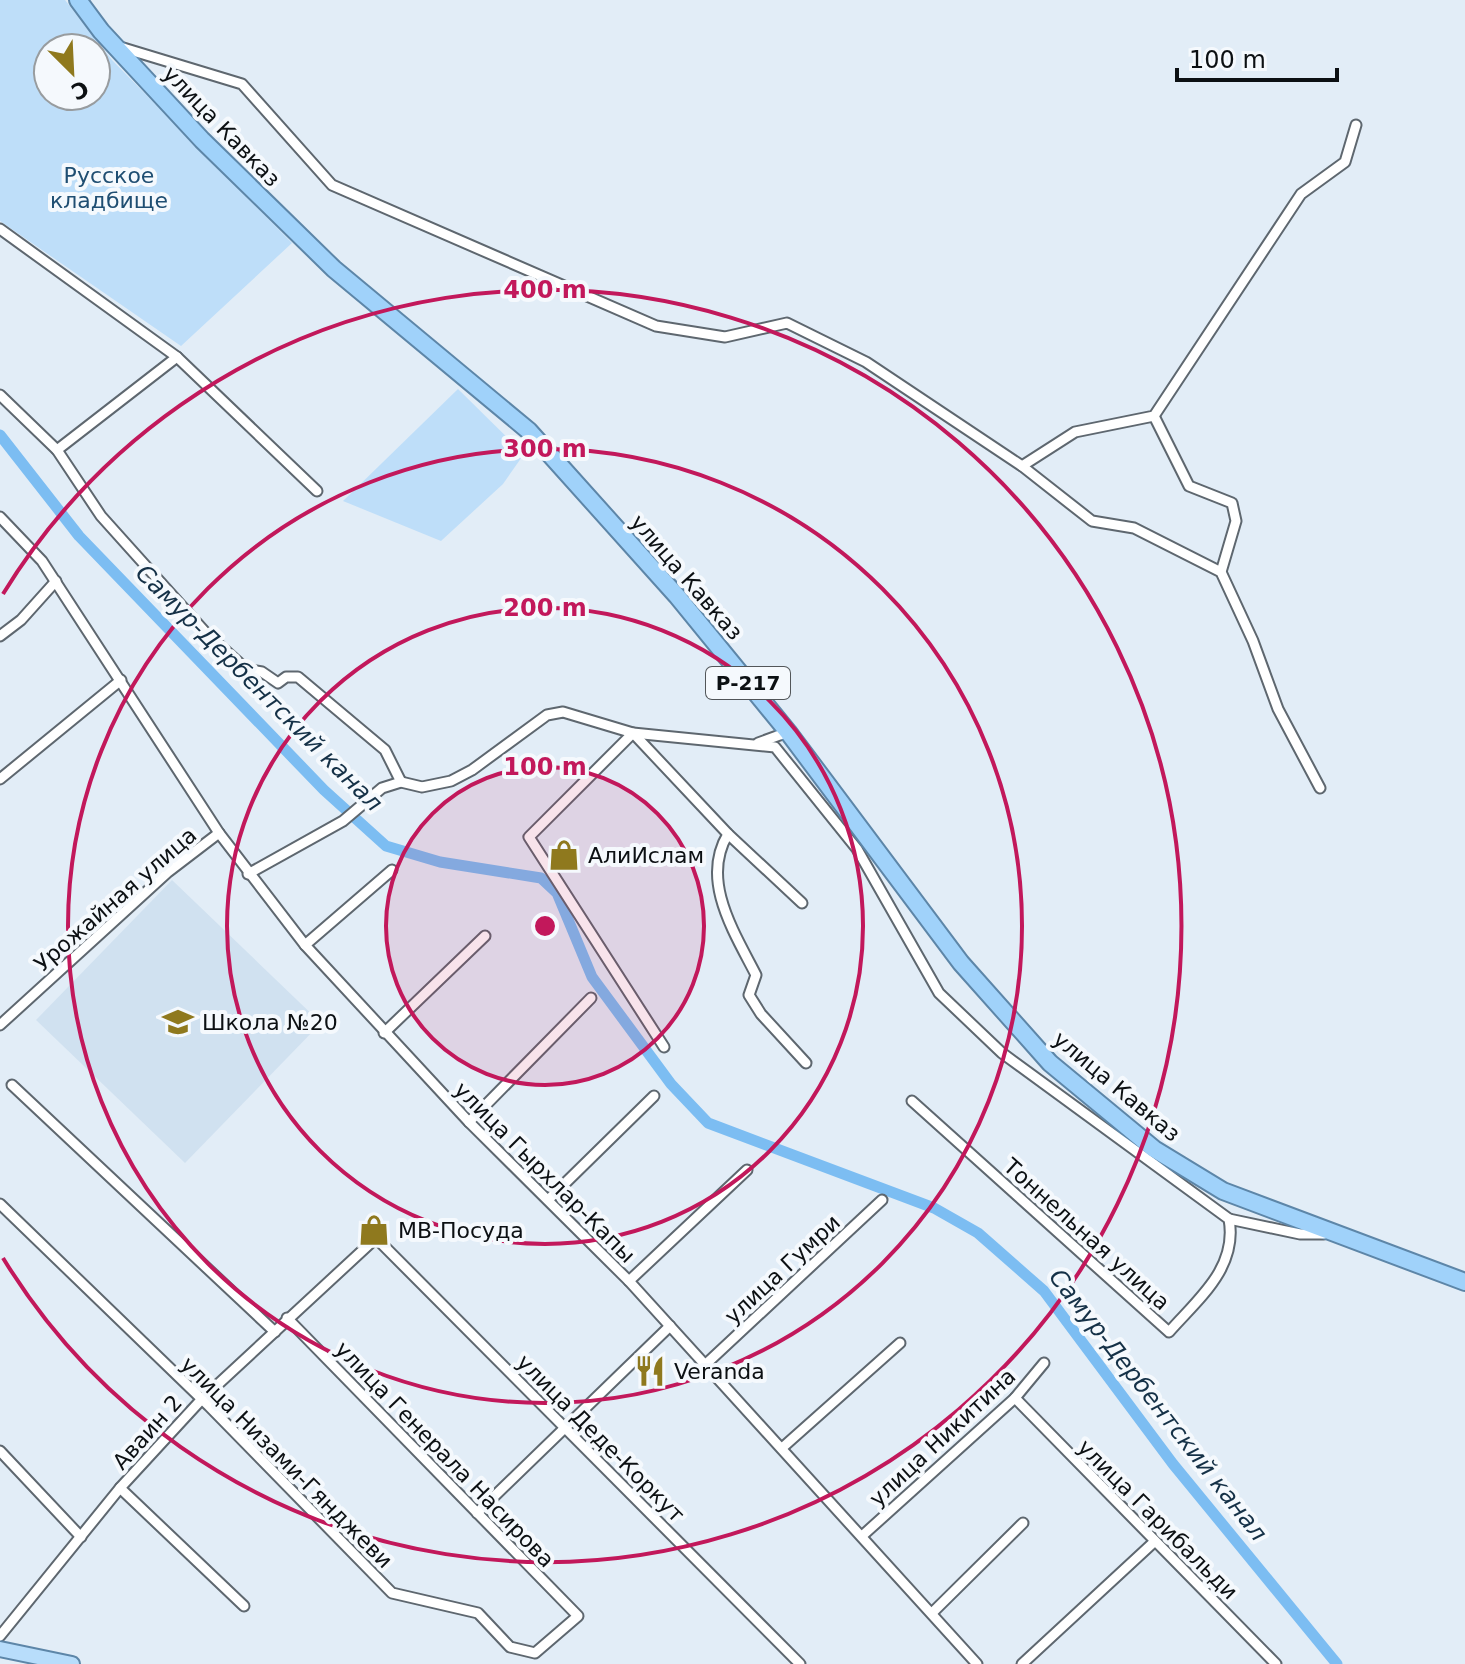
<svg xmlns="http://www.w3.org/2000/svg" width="1465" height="1664" font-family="'DejaVu Sans',sans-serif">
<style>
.built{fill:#d0e1f0}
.green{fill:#bedef9;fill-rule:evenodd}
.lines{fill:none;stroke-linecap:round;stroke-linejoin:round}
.canal{stroke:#7cbdf2;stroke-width:11}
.minor-casing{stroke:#5e676f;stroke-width:13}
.primary-casing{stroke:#5d86a8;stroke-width:18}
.trunk-casing{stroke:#5d86a8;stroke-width:20}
.minor{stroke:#fff;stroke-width:9}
.primary{stroke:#b8ddfb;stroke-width:14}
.trunk{stroke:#a0d2fa;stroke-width:16}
.ring{fill:none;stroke:#c2185b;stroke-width:4}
.labels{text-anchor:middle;stroke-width:8;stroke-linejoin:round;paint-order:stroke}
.shield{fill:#f5f9fd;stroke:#525659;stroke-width:2}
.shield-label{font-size:20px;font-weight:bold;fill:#0c1013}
.street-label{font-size:22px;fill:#0c1013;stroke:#f5f9fd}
.park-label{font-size:22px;fill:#1f4e72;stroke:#f5f9fd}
.poi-label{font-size:22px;fill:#0c1013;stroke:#f5f9fd;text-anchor:start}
.water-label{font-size:24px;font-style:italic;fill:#153147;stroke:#f5f9fd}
.centre{fill:#c2185b;stroke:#f5f9fd;stroke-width:4}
.ring-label{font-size:24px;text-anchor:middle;font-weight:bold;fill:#c2185b;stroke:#f5f9fd;stroke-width:8;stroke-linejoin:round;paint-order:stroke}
</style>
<rect width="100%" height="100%" fill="#e2edf7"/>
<path class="built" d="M 172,880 L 321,1023 L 185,1163 L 36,1020 Z"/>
<g class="green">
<path d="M 0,0 L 65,0 L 112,60 L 292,243 L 181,346 L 0,221 ZM 48,48 L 96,48 L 96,96 L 48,96 Z"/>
<path d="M 458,389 L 524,454 L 503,484 L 441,541 L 343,501 Z"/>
</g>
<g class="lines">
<path class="canal" d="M 0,435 L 79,536 L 324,790 L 386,846 L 440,862 L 541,878 L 557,893 L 592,977 L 671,1084 L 708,1123 L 934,1208 L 978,1233 L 1044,1291 L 1173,1464 L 1337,1664"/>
<defs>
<g id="minor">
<path d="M 120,47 L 242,84 L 332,185 L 656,326 L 725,337 L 787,323 L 866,362 L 1022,466 L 1092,521 L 1134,528 L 1221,572 L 1253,641 L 1278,709 L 1320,788"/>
<path d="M 0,229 L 177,357 L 317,491"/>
<path d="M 0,395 L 57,450 L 101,516 L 206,633 L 246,669 L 262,672 L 278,683 L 286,677 L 298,677 L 385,750 L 401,782"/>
<path d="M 1154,416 L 1189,486 L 1232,503 L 1236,521 L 1221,572"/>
<path d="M 57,450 L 177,357"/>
<path d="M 1022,466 L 1075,432 L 1154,416 L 1301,194 L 1345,162 L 1356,125"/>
<path d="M 0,517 L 42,561 L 219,833 L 305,945 L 469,1122 L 629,1281 L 977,1664"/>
<path d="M 0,636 L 21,620 L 56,581"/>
<path d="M 758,743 L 788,732"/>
<path d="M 0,779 L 121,680"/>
<path d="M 728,834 C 700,880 734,932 756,975 L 749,995 L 761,1014 L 806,1063"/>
<path d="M 248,874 L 343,821 L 382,788 L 401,782 L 422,787 L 451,781 L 472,770 L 547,715 L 563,712 L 633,733 L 728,834 L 802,903"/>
<path d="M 305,945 L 392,870"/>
<path d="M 0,1025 L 168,872 L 219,833"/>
<path d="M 384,1033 L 485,936"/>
<path d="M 664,1047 L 529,837 L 633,733 L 775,747 L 857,849 L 939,993 L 1002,1053 L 1229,1219 C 1238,1268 1198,1299 1169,1332 L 912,1101"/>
<path d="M 12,1085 L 275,1332"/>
<path d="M 469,1122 L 591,998"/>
<path d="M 549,1199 L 654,1096"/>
<path d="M 0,1204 L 209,1406 L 392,1593 L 478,1613 L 510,1647 L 535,1653 L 578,1616 L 287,1318"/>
<path d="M 1229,1219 L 1300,1234 L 1324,1234"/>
<path d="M 629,1281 L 747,1170"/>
<path d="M 706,1364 L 882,1200"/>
<path d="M 1015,1398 L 1276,1664"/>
<path d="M 782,1448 L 900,1343"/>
<path d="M 0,1451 L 81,1537"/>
<path d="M 120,1488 L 244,1606"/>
<path d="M 477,1513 L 670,1326"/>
<path d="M 862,1536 L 1015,1398 L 1044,1363"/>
<path d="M 932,1613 L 1023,1523"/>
<path d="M 0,1636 L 120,1488 L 201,1400 L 376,1238 L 800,1664"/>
<path d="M 1022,1664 L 1154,1542"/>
</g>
<path id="primary" d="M 0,1649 L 72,1664"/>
<path id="trunk" d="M 78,0 L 101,31 L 202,140 L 334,269 L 529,431 L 677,596 L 788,732 L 961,963 L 1050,1063 L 1154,1149 L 1223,1191 L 1465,1282"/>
</defs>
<use href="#minor" class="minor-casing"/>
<use href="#primary" class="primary-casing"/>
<use href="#trunk" class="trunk-casing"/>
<use href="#minor" class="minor"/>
<use href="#primary" class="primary"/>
<use href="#trunk" class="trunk"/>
</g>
<circle cx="545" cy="926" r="159" fill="#c2185b" fill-opacity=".12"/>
<g class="ring">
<circle cx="545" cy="926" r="159"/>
<circle cx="545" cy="926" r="318"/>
<circle cx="545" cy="926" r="477"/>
<path d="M3 594A636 636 0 1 1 3 1258"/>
</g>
<defs>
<symbol id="shop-bare" viewBox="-9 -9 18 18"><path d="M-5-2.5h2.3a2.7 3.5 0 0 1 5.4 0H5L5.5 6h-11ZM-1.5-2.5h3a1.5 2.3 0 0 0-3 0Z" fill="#8f791e" stroke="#f5f9fd" stroke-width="2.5" paint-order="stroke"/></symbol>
<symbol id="school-bare" viewBox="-9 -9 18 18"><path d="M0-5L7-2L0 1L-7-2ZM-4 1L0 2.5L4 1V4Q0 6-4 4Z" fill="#8f791e" stroke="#f5f9fd" stroke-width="2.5" paint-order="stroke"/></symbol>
<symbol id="restaurant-bare" viewBox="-9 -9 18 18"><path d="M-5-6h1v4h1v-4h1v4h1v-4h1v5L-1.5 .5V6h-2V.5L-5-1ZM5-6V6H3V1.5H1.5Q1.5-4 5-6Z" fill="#8f791e" stroke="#f5f9fd" stroke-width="2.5" paint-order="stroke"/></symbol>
</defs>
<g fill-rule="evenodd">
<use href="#shop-bare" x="542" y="833" width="44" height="44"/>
<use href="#school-bare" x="156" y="1000" width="44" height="44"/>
<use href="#shop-bare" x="352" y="1208" width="44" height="44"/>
<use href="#restaurant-bare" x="628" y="1349" width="44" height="44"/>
</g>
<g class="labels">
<rect class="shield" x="706" y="667" width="84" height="32" rx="6"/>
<g class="shield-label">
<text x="748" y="690">Р-217</text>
</g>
<g class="street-label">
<text transform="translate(222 126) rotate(46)" y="8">улица Кавказ</text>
<text transform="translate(687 577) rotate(49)" y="8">улица Кавказ</text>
<text transform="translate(115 899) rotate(-41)" y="8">Урожайная улица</text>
<text transform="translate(1117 1086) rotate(40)" y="8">улица Кавказ</text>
<text transform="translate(545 1172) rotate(45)" y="8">улица Гырхлар-Капы</text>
<text transform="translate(1087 1234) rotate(42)" y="8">Тоннельная улица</text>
<text transform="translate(782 1269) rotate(-43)" y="8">улица Гумри</text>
<text transform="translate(147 1432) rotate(-48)" y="8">Аваин 2</text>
<text transform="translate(942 1437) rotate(-43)" y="8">улица Никитина</text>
<text transform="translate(601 1438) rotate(45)" y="8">улица Деде-Коркут</text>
<text transform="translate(445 1454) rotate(46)" y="8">улица Генерала Насирова</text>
<text transform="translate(287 1462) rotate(45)" y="8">улица Низами-Гянджеви</text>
<text transform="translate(1158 1519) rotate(45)" y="8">улица Гарибальди</text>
</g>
<g class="park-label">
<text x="109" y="183">Русское<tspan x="109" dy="25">кладбище</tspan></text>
</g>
<g class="poi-label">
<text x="588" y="863">АлиИслам</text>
<text x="202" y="1030">Школа №20</text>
<text x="398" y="1238">МВ-Посуда</text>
<text x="674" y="1379">Veranda</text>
</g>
<g class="water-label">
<text transform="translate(259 688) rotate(45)" y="8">Самур-Дербентский канал</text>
<text transform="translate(1158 1405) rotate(52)" y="8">Самур-Дербентский канал</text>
</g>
</g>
<circle cx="545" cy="926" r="12" class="centre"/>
<g class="ring-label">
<text x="545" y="298">400 m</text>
<text x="545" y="457">300 m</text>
<text x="545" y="616">200 m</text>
<text x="545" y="775">100 m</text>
</g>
<g transform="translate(72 72) rotate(156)"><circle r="38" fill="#f5f9fd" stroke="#989c9f" stroke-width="2"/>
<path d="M0-6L14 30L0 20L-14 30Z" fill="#8f791e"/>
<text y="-12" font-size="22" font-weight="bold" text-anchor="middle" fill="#0c1013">С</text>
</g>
<path d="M1177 68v12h160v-12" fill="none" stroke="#0c1013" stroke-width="4"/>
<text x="1189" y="68" font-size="24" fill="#0c1013" stroke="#f5f9fd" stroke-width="6" paint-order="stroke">100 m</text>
</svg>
